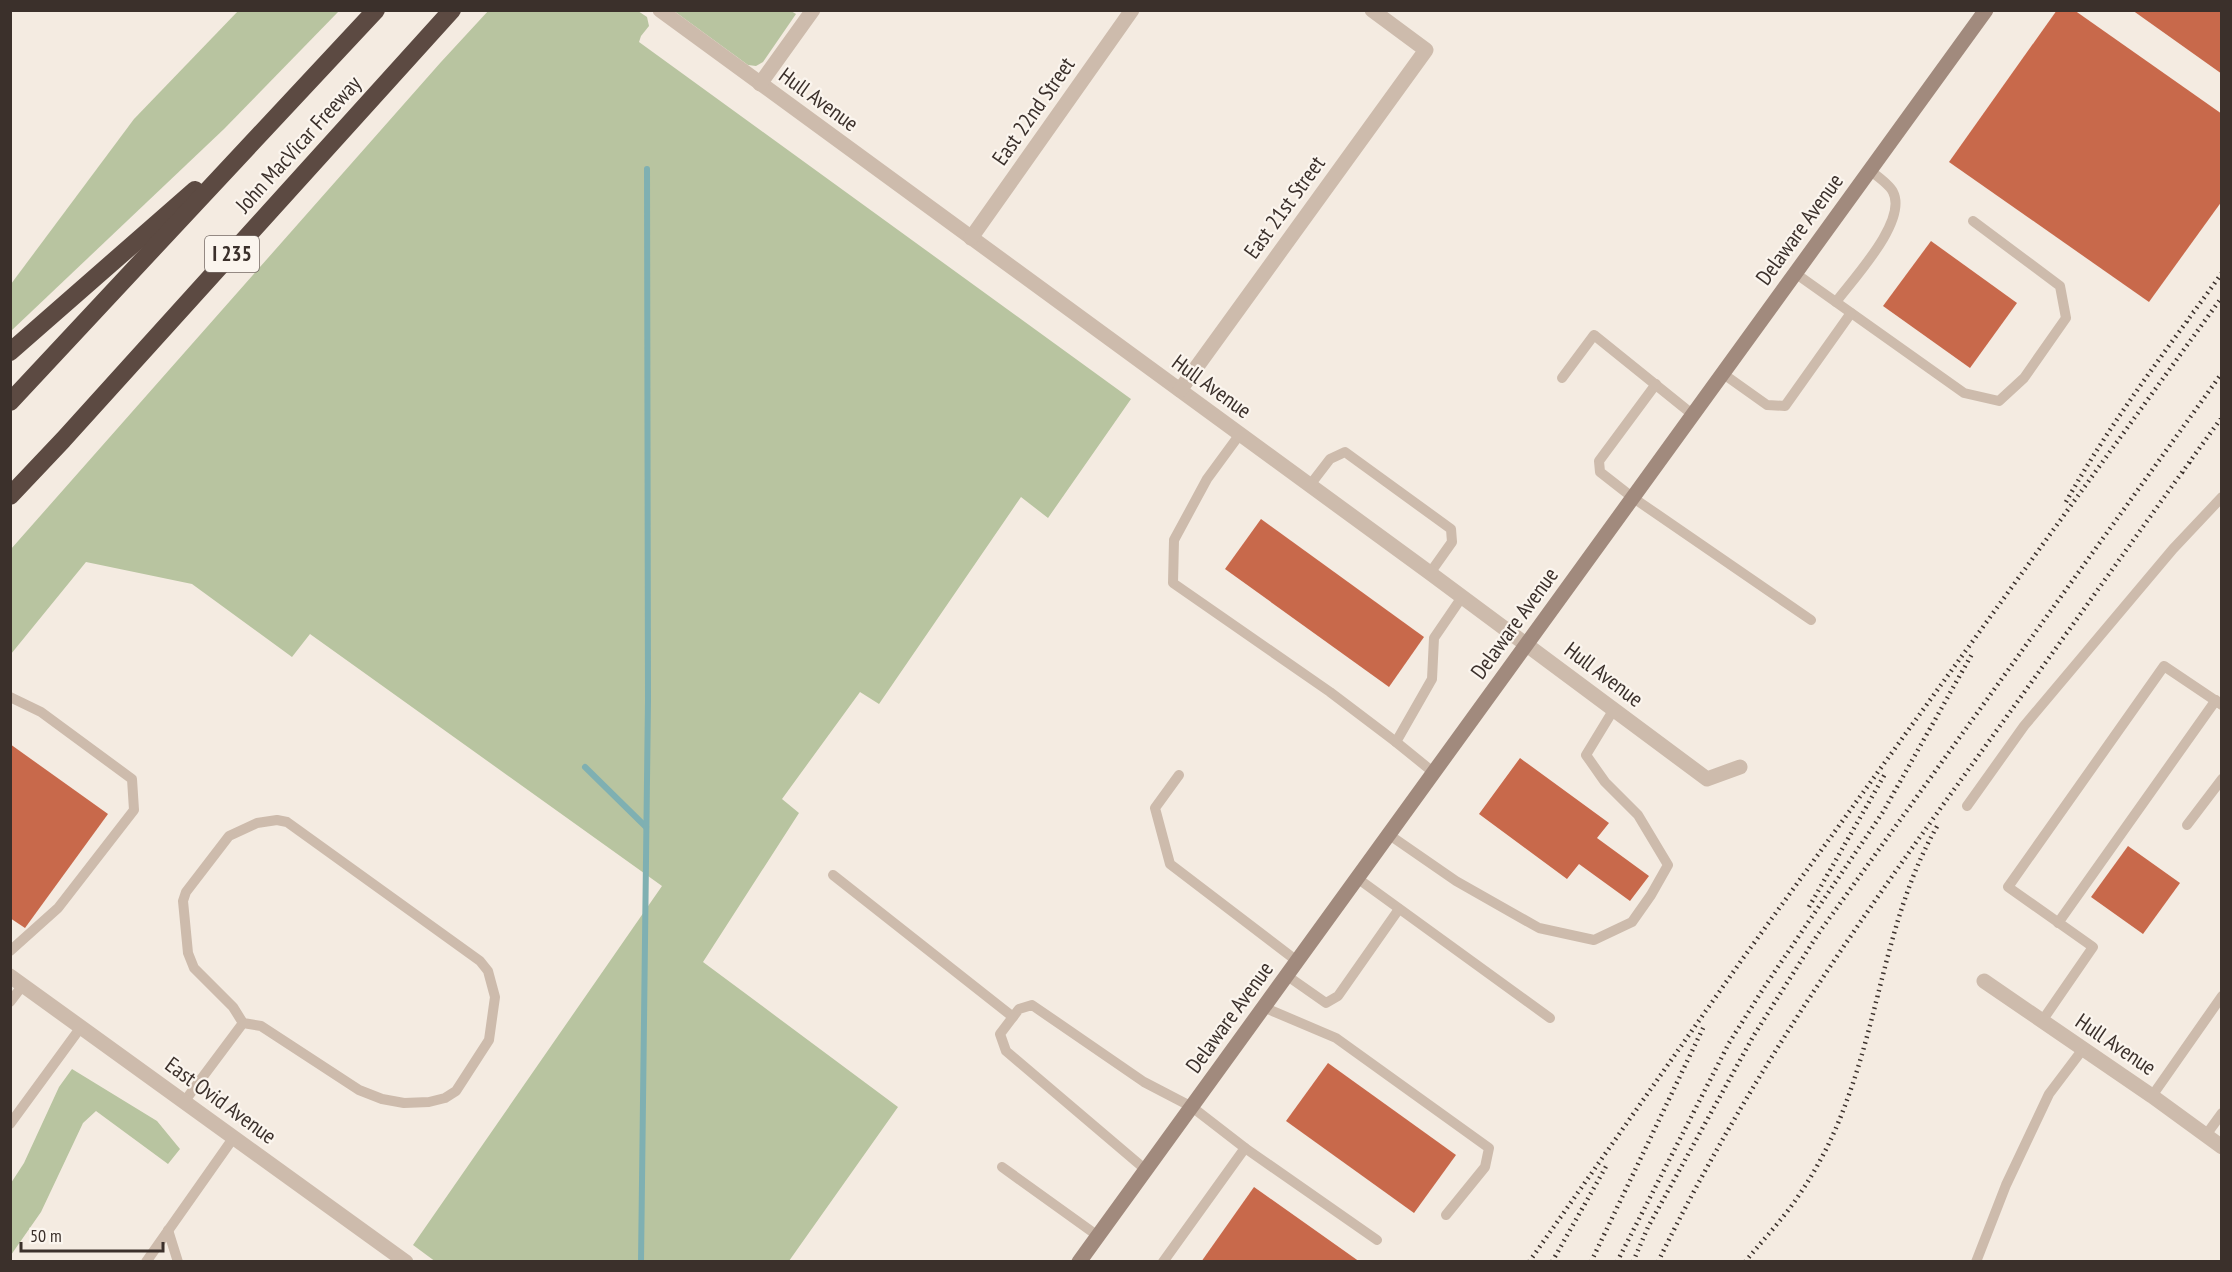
<svg xmlns="http://www.w3.org/2000/svg" width="2232" height="1272" font-family="'PT Sans Narrow',sans-serif">
<style>
.green{fill:#b8c4a0}
.lines{fill:none;stroke-linecap:round;stroke-linejoin:round}
.stream{stroke:#7fb0b2;stroke-width:6}
.building{fill:#c8694b}
.lane{stroke:#cdbbac;stroke-width:10}
.street{stroke:#cdbbac;stroke-width:15}
.secondary{stroke:#a18a7d;stroke-width:15}
.highway{stroke:#5c4a42;stroke-width:18}
.rail{stroke:#3b302b;stroke-width:4.5;stroke-dasharray:1.5 4.5;stroke-linecap:butt}
.labels{text-anchor:middle;stroke-width:4.5;stroke-linejoin:round;paint-order:stroke}
.shield{fill:#fbf5ee;stroke:#756b66;stroke-width:1.5}
.shield-label{font-size:21px;font-weight:bold;fill:#3b302b}
.street-label{font-size:22px;fill:#3b302b;stroke:#fbf5ee}
</style>
<rect width="100%" height="100%" fill="#f4ebe1"/>
<g class="green">
<path d="M 239,10 L 339,11 L 224,129 L 11,331 L 11,284 L 134,119 Z"/>
<path d="M 489,10 L 638,11 L 647,17 L 649,26 L 641,36 L 639,42 L 1131,399 L 1048,518 L 1021,497 L 879,704 L 860,692 L 782,799 L 799,813 L 703,962 L 898,1107 L 789,1261 L 436,1262 L 413,1245 L 662,886 L 310,634 L 292,657 L 192,584 L 86,562 L 11,654 L 11,549 L 441,62 Z"/>
<path d="M 791,11 L 796,14 L 763,62 L 756,66 L 748,65 L 674,11 Z"/>
<path d="M 72,1069 L 157,1121 L 180,1149 L 168,1164 L 96,1111 L 83,1123 L 41,1212 L 11,1255 L 11,1183 L 24,1163 L 59,1087 Z"/>
</g>
<g class="lines">
<g class="stream">
<path d="M 585,767 L 646,827"/>
<path d="M 641,1262 L 648,700 L 647,169"/>
</g>
</g>
<g class="building">
<path d="M 2057,10 L 2074,10 L 2222,114 L 2222,201 L 2149,302 L 1949,162 Z"/>
<path d="M 2132,10 L 2222,10 L 2222,74 Z"/>
<path d="M 1931,241 L 2017,303 L 1970,368 L 1883,306 Z"/>
<path d="M 1261,519 L 1424,637 L 1389,687 L 1225,569 Z"/>
<path d="M 10,744 L 108,814 L 25,928 L 10,918 Z"/>
<path d="M 1520,758 L 1609,823 L 1597,838 L 1649,876 L 1630,901 L 1579,864 L 1567,879 L 1479,814 Z"/>
<path d="M 2128,846 L 2180,883 L 2143,934 L 2091,897 Z"/>
<path d="M 1328,1063 L 1456,1155 L 1414,1213 L 1286,1121 Z"/>
<path d="M 1254,1187 L 1360,1262 L 1201,1262 Z"/>
</g>
<g class="lines">
<g class="lane">
<path d="M 1795,273 L 1964,393 L 1999,401 L 2024,378 L 2066,318 L 2060,286 L 1973,221"/>
<path d="M 1836,302 C 1853,279 1908,221 1893,192 C 1889,184 1877,176 1869,170"/>
<path d="M 1722,373 L 1767,405 L 1785,406 L 1851,313"/>
<path d="M 1562,378 L 1594,335 L 1692,414"/>
<path d="M 1656,384 L 1599,461 L 1600,472 L 1632,497 L 1811,620"/>
<path d="M 1240,434 L 1207,479 L 1174,540 L 1173,583 L 1330,692 L 1396,742"/>
<path d="M 1310,485 L 1330,459 L 1345,452 L 1451,529 L 1452,542 L 1430,573"/>
<path d="M 10,697 L 41,712 L 132,779 L 134,810 L 58,908 L 10,951"/>
<path d="M 1433,772 L 1396,742 L 1432,679 L 1434,638 L 1462,597"/>
<path d="M 1179,775 L 1155,808 L 1170,864 L 1297,961"/>
<path d="M 1967,806 L 2024,726 L 2173,549 L 2222,497"/>
<path d="M 2187,825 L 2222,779"/>
<path d="M 1388,834 L 1456,881 L 1539,928 L 1594,940 L 1632,922 L 1651,895 L 1668,865 L 1638,815 L 1605,782 L 1586,755 L 1614,709"/>
<path d="M 833,875 L 1013,1017"/>
<path d="M 1357,878 L 1550,1018"/>
<path d="M 2058,923 L 2216,700"/>
<path d="M 1286,975 L 1326,1003 L 1338,996 L 1399,909"/>
<path d="M 10,1002 L 23,985"/>
<path d="M 1263,1007 L 1336,1038 L 1489,1148 L 1485,1167 L 1446,1215"/>
<path d="M 2042,1021 L 2093,947 L 2008,887 L 2164,666 L 2222,705"/>
<path d="M 2152,1096 L 2222,996"/>
<path d="M 184,1102 L 243,1023 L 233,1007 L 194,968 L 188,953 L 183,901 L 186,892 L 229,836 L 257,823 L 277,820 L 287,822 L 480,961 L 488,971 L 495,997 L 489,1040 L 456,1091 L 445,1098 L 429,1102 L 404,1103 L 382,1099 L 359,1090 L 261,1026 L 243,1023"/>
<path d="M 10,1124 L 81,1027"/>
<path d="M 2206,1135 L 2222,1113"/>
<path d="M 1245,1148 L 1377,1240"/>
<path d="M 1002,1167 L 1098,1236"/>
<path d="M 1146,1170 L 1006,1051 L 1000,1034 L 1019,1009 L 1032,1005 L 1144,1082 L 1192,1107 L 1245,1148 L 1163,1262"/>
<path d="M 168,1230 L 178,1262"/>
<path d="M 146,1262 L 234,1137"/>
<path d="M 1976,1262 L 2006,1185 L 2049,1094 L 2083,1049"/>
</g>
<g class="street">
<path d="M 660,10 L 1430,573 L 1707,779 L 1740,767"/>
<path d="M 760,84 L 813,10"/>
<path d="M 971,238 L 1132,10"/>
<path d="M 1180,390 L 1426,50 L 1372,10"/>
<path d="M 10,976 L 406,1262"/>
<path d="M 1984,981 L 2152,1096 L 2222,1147"/>
</g>
<path class="secondary" d="M 1079,1262 L 1986,10"/>
<g class="highway">
<path d="M 10,352 L 195,190"/>
<path d="M 10,402 L 376,10"/>
<path d="M 10,496 L 63,440 L 452,10"/>
</g>
<g class="rail">
<path d="M 2066,502 C 2111,421 2168,348 2222,273"/>
<path d="M 1809,907 L 1885,774"/>
<path d="M 1529,1262 L 1741,961 L 2222,297"/>
<path d="M 1552,1262 L 1608,1163"/>
<path d="M 1591,1262 L 1705,1024"/>
<path d="M 1617,1262 L 1729,1043 L 1765,986 L 1883,812 L 1972,654"/>
<path d="M 1633,1262 L 1648,1227 L 1754,1035 L 1818,934 L 2222,373"/>
<path d="M 1658,1262 C 1744,1084 1856,925 1971,766 C 2055,650 2138,533 2222,417"/>
<path d="M 1745,1262 C 1762,1241 1782,1220 1797,1198 C 1818,1168 1835,1134 1847,1100 C 1881,1009 1889,908 1939,823"/>
</g>
</g>
<g class="labels">
<rect class="shield" x="205" y="236" width="54" height="36" rx="4.5"/>
<g class="shield-label">
<text x="232" y="261">I 235</text>
</g>
<g class="street-label">
<text transform="translate(819 99) rotate(36)" y="8">Hull Avenue</text>
<text transform="translate(1033 111) rotate(-55)" y="8">East 22nd Street</text>
<text transform="translate(298 144) rotate(-48)" y="8">John MacVicar Freeway</text>
<text transform="translate(1284 207) rotate(-54)" y="8">East 21st Street</text>
<text transform="translate(1799 229) rotate(-54)" y="8">Delaware Avenue</text>
<text transform="translate(1212 386) rotate(36)" y="8">Hull Avenue</text>
<text transform="translate(1514 623) rotate(-54)" y="8">Delaware Avenue</text>
<text transform="translate(1604 674) rotate(37)" y="8">Hull Avenue</text>
<text transform="translate(1229 1017) rotate(-54)" y="8">Delaware Avenue</text>
<text transform="translate(2116 1044) rotate(34)" y="8">Hull Avenue</text>
<text transform="translate(221 1100) rotate(36)" y="8">East Ovid Avenue</text>
</g>
</g>
<rect width="2232" height="1272" fill="none" stroke="#3b302b" stroke-width="24"/>
<path d="M21 1242v9h142v-9" fill="none" stroke="#3b302b" stroke-width="3"/>
<text x="30" y="1242" font-size="18" fill="#3b302b" stroke="#fbf5ee" stroke-width="4.5" paint-order="stroke">50 m</text>
</svg>
